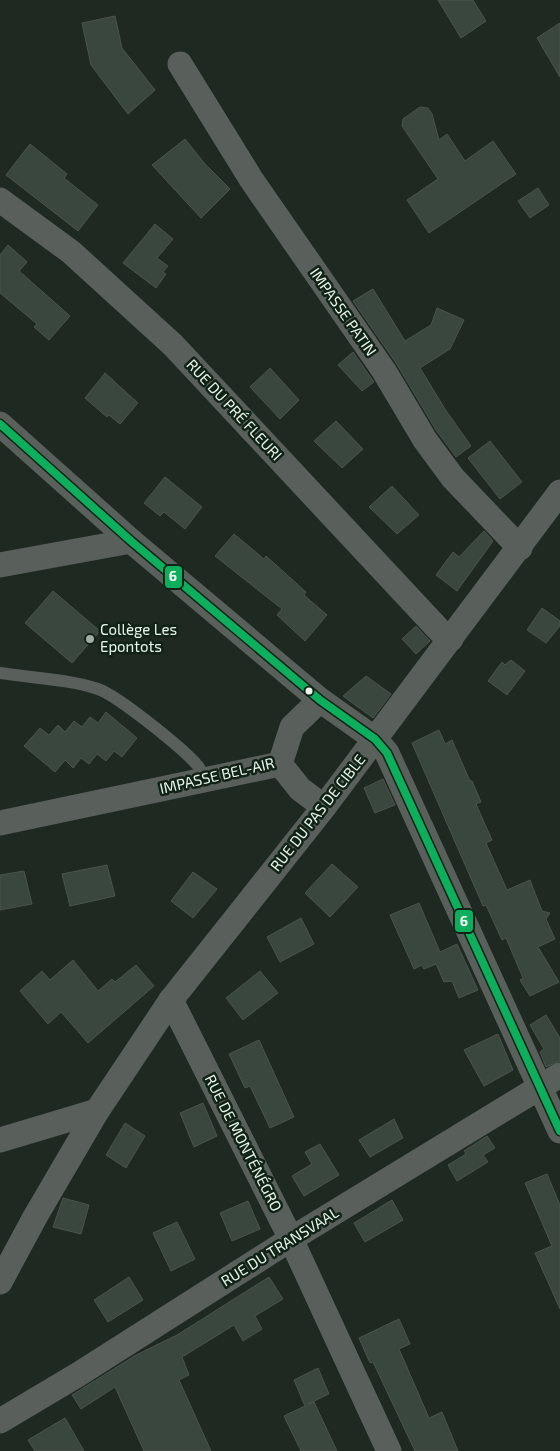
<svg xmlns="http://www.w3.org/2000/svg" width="560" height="1451" font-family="'Exo 2',sans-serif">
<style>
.building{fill:#3a473e;stroke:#49544c}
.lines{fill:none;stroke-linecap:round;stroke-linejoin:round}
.service{stroke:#595f5a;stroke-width:12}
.minor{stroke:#595f5a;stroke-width:25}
.bus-1-casing{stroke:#112316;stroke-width:11}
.bus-1{stroke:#0daf5c;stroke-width:8}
.poi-dot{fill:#a2aea5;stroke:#112316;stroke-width:2}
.bus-dot{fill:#e9f5ec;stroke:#112316;stroke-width:2}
.labels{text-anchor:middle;stroke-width:5;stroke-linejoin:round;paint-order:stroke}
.street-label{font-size:15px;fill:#e9f5ec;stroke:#112316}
.poi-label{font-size:15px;fill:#e9f5ec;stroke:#112316;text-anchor:start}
.line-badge{stroke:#112316;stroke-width:2}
.badge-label{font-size:14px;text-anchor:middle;font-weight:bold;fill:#fff}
</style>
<rect width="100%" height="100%" fill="#1e2921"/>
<g class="building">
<path d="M 438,0 L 473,0 L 486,21 L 461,38 Z"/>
<path d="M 115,16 L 122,48 L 155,90 L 128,114 L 91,65 L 82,23 Z"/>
<path d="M 560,23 L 560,77 L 537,38 Z"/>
<path d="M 420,107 L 428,108 L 432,114 L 439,140 L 447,134 L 465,161 L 493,141 L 516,174 L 429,233 L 407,200 L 438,179 L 402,126 L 403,119 Z"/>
<path d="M 185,139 L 205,164 L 230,189 L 201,218 L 152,165 Z"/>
<path d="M 30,144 L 67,174 L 64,178 L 98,205 L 78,231 L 6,175 Z"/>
<path d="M 538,188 L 549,205 L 530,218 L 518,201 Z"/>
<path d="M 155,224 L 173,239 L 157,258 L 168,266 L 163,272 L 166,274 L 156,288 L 123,263 Z"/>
<path d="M 8,245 L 27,262 L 19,271 L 70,316 L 49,340 L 34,327 L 37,324 L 0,293 L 0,255 Z"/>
<path d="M 373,289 L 405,341 L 431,325 L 437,308 L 464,320 L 450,349 L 420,368 L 445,409 L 471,446 L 456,457 L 436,430 L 396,363 L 353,301 Z"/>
<path d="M 353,352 L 374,382 L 362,391 L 338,365 Z"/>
<path d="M 270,368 L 299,400 L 280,419 L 250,387 Z"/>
<path d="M 105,373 L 138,403 L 120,424 L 109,415 L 107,417 L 85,398 Z"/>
<path d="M 336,421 L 363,449 L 342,468 L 314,441 Z"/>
<path d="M 490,441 L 522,482 L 500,499 L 468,458 Z"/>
<path d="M 165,477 L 202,507 L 185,529 L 164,512 L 160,516 L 144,503 Z"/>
<path d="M 392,486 L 419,515 L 397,534 L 369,507 Z"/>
<path d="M 484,531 L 493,541 L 457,591 L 436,575 L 453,552 L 459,557 Z"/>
<path d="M 234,534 L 264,559 L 266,556 L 306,592 L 304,595 L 327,615 L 305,641 L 277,615 L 282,609 L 215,556 Z"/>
<path d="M 53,591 L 100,631 L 72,663 L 25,623 Z"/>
<path d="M 542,608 L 560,621 L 560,626 L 546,643 L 527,630 Z"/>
<path d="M 416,626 L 430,641 L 416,654 L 402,639 Z"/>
<path d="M 511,660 L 525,671 L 507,695 L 488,681 L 502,662 L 505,665 Z"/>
<path d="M 366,676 L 391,694 L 373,718 L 343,696 Z"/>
<path d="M 106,712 L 137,738 L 122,757 L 114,751 L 106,761 L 97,754 L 89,764 L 81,758 L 73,768 L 65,760 L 55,772 L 24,746 L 40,728 L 49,735 L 58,725 L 65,732 L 74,721 L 82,727 L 90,717 L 98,723 Z"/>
<path d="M 439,730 L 445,744 L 452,740 L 470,781 L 472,781 L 481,802 L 476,804 L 492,840 L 486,843 L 507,890 L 530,880 L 542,911 L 550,913 L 546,919 L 555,939 L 538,947 L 559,982 L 530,996 L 520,980 L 523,978 L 506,938 L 502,940 L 486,905 L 483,906 L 412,743 Z"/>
<path d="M 383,779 L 395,805 L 375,813 L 364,788 Z"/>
<path d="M 332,864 L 358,887 L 330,917 L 305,893 Z"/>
<path d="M 107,865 L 115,896 L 70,906 L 62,874 Z"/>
<path d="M 24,871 L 32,904 L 0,910 L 0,875 Z"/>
<path d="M 193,872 L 217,889 L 193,918 L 171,901 Z"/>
<path d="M 419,903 L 440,952 L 457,944 L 478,990 L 459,998 L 452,981 L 444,982 L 436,964 L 424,969 L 422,965 L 414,969 L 390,915 Z"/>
<path d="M 301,918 L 314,944 L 280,962 L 267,937 Z"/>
<path d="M 73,960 L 98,991 L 112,979 L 115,982 L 136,965 L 154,986 L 88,1043 L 61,1012 L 48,1024 L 20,991 L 42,971 L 50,980 Z"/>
<path d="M 260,971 L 278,993 L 243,1020 L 226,998 Z"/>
<path d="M 546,1015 L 560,1038 L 560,1061 L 546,1067 L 540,1052 L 544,1049 L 530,1025 Z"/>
<path d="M 498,1034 L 513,1070 L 484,1086 L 464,1050 Z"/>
<path d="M 259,1040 L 294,1117 L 270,1128 L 250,1086 L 245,1088 L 229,1054 Z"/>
<path d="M 203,1103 L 217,1136 L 194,1147 L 180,1113 Z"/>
<path d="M 394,1119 L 403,1138 L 370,1157 L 359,1140 Z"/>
<path d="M 125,1123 L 145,1136 L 126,1168 L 106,1155 Z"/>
<path d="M 487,1136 L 495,1148 L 483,1155 L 488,1162 L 457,1181 L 448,1165 L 466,1154 L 464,1151 Z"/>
<path d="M 320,1144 L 339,1175 L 304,1196 L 292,1176 L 312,1164 L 305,1152 Z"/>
<path d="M 547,1174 L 560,1205 L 560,1309 L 535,1253 L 552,1246 L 525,1183 Z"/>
<path d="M 63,1198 L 89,1205 L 81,1234 L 53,1227 Z"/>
<path d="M 392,1200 L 403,1220 L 365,1242 L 354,1223 Z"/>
<path d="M 248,1201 L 260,1229 L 232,1241 L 220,1213 Z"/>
<path d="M 177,1222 L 195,1259 L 171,1271 L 153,1233 Z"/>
<path d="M 129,1277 L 143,1300 L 108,1322 L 94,1300 Z"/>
<path d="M 269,1277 L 283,1299 L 255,1316 L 262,1329 L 243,1341 L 234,1325 L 182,1357 L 189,1375 L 179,1380 L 211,1451 L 144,1451 L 115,1387 L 81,1409 L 72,1395 L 136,1355 L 177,1335 Z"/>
<path d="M 399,1319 L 410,1344 L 399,1349 L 429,1418 L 442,1412 L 458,1451 L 415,1451 L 373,1362 L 370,1363 L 359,1338 Z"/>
<path d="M 318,1368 L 329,1394 L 308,1404 L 314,1402 L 337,1451 L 301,1451 L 284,1416 L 305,1406 L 294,1380 Z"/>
<path d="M 65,1418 L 84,1451 L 35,1451 L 28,1440 Z"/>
</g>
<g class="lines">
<path class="service" d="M 0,673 C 32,678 68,679 98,689 C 118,696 184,749 198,766 C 201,769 202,775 204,780"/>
<g class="minor">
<path d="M 180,64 L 251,179 L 384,371 L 425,440 L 453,478 L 520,548"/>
<path d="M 0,200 L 71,252 L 173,345 L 440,631 L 451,639"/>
<path d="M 0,424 L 131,541 L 320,700 L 375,739 L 387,753 L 560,1131"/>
<path d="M 0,565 L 131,541"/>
<path d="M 280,764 L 292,727 L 320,700"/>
<path d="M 280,764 L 300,789 L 324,807"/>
<path d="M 0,823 L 280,764"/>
<path d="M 171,1000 L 291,1239 L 389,1451"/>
<path d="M 0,1140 L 97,1111"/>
<path d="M 0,1282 L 35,1217 L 97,1111 L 171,1000 L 324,807 L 560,492"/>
<path d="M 0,1421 L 79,1374 L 291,1239 L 560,1075"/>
</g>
<defs>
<path id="bus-1" d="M 0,424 L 131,541 L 320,700 L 375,739 L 387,753 L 560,1131"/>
</defs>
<use href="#bus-1" class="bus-1-casing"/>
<use href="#bus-1" class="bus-1"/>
</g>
<circle class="poi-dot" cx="90" cy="639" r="5"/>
<circle class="bus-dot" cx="309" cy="691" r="4.5"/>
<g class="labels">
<g class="street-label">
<text transform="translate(343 312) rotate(55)" y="5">IMPASSE PATIN</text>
<text transform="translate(234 410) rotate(47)" y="5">RUE DU PRÉ FLEURI</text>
<text transform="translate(217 776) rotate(-13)" y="5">IMPASSE BEL-AIR</text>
<text transform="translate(318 813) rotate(-52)" y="5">RUE DU PAS DE CIBLE</text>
<text transform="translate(243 1143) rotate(63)" y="5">RUE DE MONTÉNÉGRO</text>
<text transform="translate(280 1247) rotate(-32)" y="5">RUE DU TRANSVAAL</text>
</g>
<g class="poi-label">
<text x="100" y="635">Collège Les<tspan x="100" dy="17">Epontots</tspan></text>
</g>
</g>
<g class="line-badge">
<rect x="164" y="565" width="19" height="24" rx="5" fill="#0daf5c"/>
<rect x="454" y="909" width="20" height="24" rx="5" fill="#0daf5c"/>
</g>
<g class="badge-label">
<text x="173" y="581">6</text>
<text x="464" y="926">6</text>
</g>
</svg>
